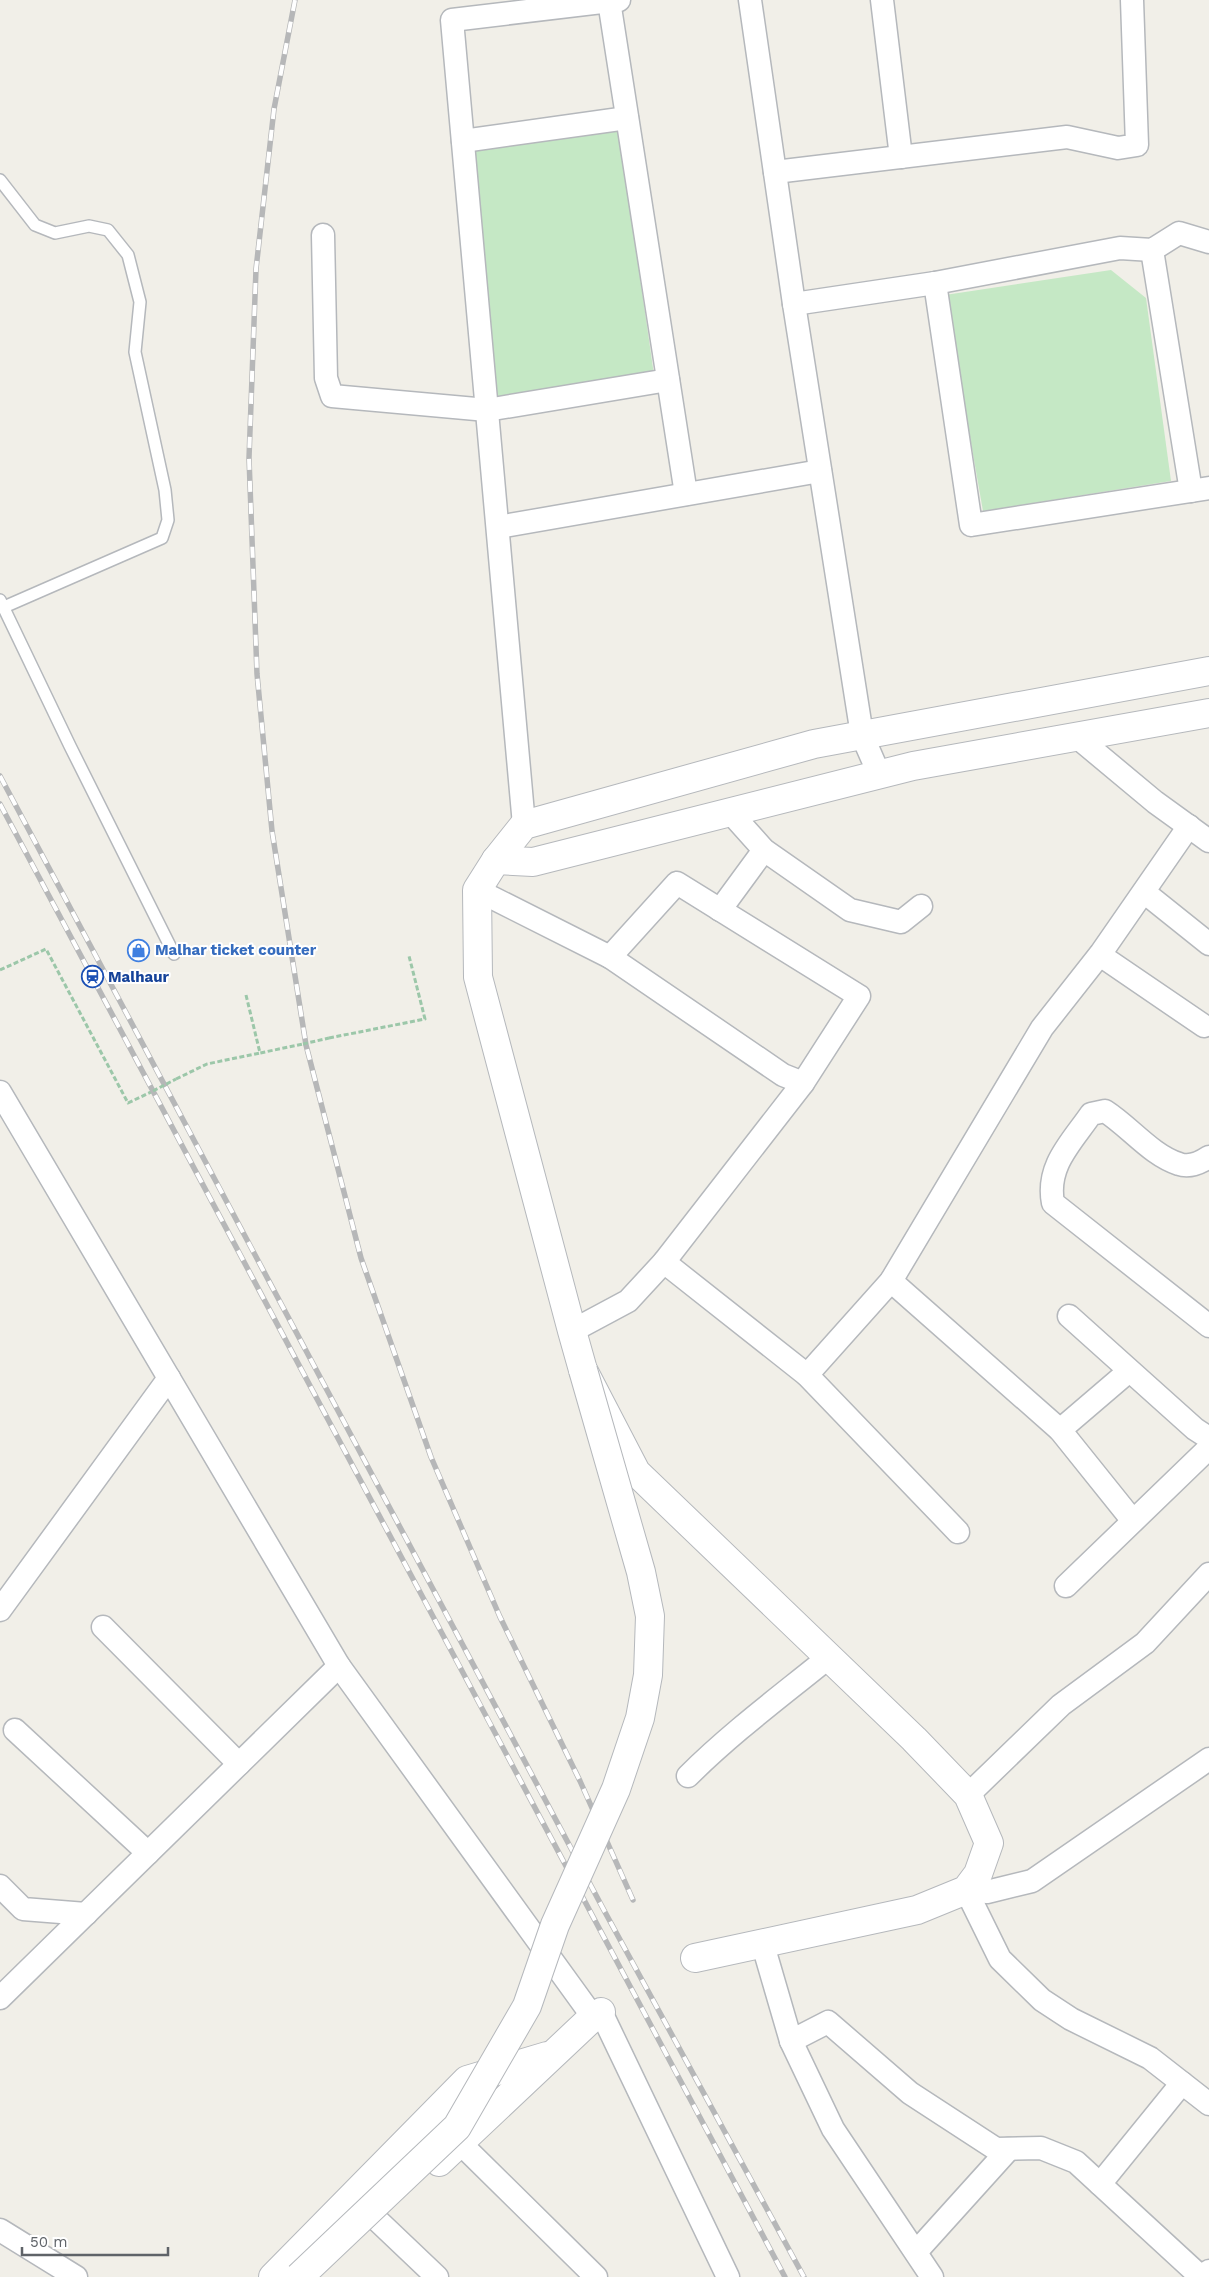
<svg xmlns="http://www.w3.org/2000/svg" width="1209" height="2277" font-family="'Work Sans',sans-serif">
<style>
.green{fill:#c5e8c5}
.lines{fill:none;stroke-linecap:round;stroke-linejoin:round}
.service-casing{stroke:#b5b8bc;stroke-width:14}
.minor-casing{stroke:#b5b8bc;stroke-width:25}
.tertiary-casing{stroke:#b5b8bc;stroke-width:30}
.path{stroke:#9cc7a9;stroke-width:3;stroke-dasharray:5 2.5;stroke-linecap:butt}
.service{stroke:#fff;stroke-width:11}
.minor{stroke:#fff;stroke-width:22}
.tertiary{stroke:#fff;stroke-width:28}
.rail-casing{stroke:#b6b7b8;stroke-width:5.5}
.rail{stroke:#fff;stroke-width:4;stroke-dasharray:11;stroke-linecap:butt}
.tertiary-bridge-casing{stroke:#b5b8bc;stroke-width:30;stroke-linecap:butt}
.path-bridge{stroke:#9cc7a9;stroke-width:3;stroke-dasharray:5 2.5;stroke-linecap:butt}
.tertiary-bridge{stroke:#fff;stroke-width:28}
.labels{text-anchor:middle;stroke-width:4;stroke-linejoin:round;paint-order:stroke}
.shop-label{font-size:15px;font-weight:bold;fill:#366cbe;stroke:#fff;text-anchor:start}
.transit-label{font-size:15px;font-weight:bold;fill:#164399;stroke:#fff;text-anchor:start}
</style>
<rect width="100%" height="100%" fill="#f1efe8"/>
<g class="green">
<path d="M 619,130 L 654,375 L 495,400 L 474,147 Z"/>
<path d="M 1111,270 L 1146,298 L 1171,481 L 983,511 L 945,295 Z"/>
</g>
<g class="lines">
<defs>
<g id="service">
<path d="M 0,180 L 35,225 L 55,233 L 89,226 L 108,230 L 128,255 L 140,302 L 135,352 L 165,490 L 168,520 L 162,538 L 4,607"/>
<path d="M 0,600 L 70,746 L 174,954"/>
</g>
<g id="minor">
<path d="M 750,0 L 794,304 L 862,735 L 879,774"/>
<path d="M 882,0 L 901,157"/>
<path d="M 609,1 L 686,494"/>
<path d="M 463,141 L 627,118"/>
<path d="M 775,172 L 1067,137 L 1118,148 L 1137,145 L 1132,0"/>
<path d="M 323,235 L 326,378 L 332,396 L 487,410 L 668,380"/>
<path d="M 1152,250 L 1191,491"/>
<path d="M 935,283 L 971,525 L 1209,488"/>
<path d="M 794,304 L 935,283 L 1120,248 L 1152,250 L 1179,233 L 1209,242"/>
<path d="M 498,527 L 820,471"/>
<path d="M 1077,737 L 1155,802 L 1209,841"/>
<path d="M 730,812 L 764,850 L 850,910 L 901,922 L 921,906"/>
<path d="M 524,825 L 452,20 L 619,0"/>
<path d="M 477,890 L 610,957 L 783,1075 L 803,1083"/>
<path d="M 1144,892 L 1209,944"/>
<path d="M 720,910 L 764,850"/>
<path d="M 1100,955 L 1204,1026"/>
<path d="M 0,1092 L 339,1666 L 593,2017"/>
<path d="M 1209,1157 C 1200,1163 1190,1168 1179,1164 C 1151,1155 1130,1127 1105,1111 L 1091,1114 C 1071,1143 1046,1166 1053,1203 L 1209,1326"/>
<path d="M 664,1262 L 807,1375 L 958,1532"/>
<path d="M 891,1281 L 1060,1430 L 1133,1521"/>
<path d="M 1069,1316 L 1195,1429 L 1209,1438"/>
<path d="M 572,1331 L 628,1301 L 664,1262 L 803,1083 L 859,996 L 677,883 L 610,957"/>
<path d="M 807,1375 L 891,1281 L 1042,1028 L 1101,953 L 1189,826"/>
<path d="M 1060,1430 L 1129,1371"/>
<path d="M 1066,1586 L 1209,1448"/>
<path d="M 0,1610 L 169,1378"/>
<path d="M 103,1627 L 239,1764"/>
<path d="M 15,1730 L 148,1853"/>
<path d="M 688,1776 C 731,1733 781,1696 829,1657"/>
<path d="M 968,1795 L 1061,1705 L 1145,1643 L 1209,1574"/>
<path d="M 0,1886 L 23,1909 L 86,1914"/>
<path d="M 966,1890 L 1000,1959 L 1042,2000 L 1071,2019 L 1150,2058 L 1209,2104"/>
<path d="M 966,1890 L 987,1892 L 1032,1881 L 1209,1759"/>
<path d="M 763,1945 L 791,2041 L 833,2129 L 932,2277"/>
<path d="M 0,1998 L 339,1666"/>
<path d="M 601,2012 L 728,2277"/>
<path d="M 791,2041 L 828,2022 L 910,2093 L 996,2149 L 1041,2148 L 1076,2162 L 1201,2277 L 1209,2271"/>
<path d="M 460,2143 L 596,2277"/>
<path d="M 1100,2184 L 1182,2083"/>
<path d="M 376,2219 L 437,2277"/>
<path d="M 0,2230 L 76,2277"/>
<path d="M 916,2252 L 1009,2149"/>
</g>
<g id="tertiary">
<path d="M 496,860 L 533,862 L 913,766 L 1209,713"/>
<path d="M 695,1958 L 917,1910 L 966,1890 L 978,1874 L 989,1843 L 968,1795 L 914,1739 L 636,1472 L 583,1370 L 572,1331 L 478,977 L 477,890 L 496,860 L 524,825 L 814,744 L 1209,671"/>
<path d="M 439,2162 L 593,2017 L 601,2012"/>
<path d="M 273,2277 L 467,2080 L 547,2056"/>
</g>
</defs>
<use href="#service" class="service-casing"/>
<use href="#minor" class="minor-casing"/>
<use href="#tertiary" class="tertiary-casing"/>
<g class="path">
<path d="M 0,970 L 46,949 L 128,1103 L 153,1091"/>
<path d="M 246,995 L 260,1053 L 303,1044"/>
<path d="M 329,1038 L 425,1019 L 409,956"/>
<path d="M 176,1079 L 207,1064 L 260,1053"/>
</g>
<use href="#service" class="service"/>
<use href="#minor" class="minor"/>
<use href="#tertiary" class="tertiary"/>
<defs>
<g id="rail">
<path d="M 295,0 L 274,109 L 256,269 L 249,458 L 257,674 L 272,831 L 306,1045 L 361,1258 L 431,1457 L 500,1617 L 580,1781 L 633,1900"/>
<path d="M 0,776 L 606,1914 L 804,2277"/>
<path d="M 0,804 L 785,2277"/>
</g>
</defs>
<use href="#rail" class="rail-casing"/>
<use href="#rail" class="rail"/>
<defs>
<path id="tertiary-bridge" d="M 299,2277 L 457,2127 L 527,2006 L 555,1925 L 616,1789 L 640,1718 L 648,1675 L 650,1616 L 641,1572 L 583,1370"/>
</defs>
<use href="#tertiary-bridge" class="tertiary-bridge-casing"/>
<g class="path-bridge">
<path d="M 303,1044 L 329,1038"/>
<path d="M 153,1091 L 176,1079"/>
</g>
<use href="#tertiary-bridge" class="tertiary-bridge"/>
</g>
<defs>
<symbol id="shop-ring" viewBox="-11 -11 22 22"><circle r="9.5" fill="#fff" stroke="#3f7fe0" stroke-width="1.5"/><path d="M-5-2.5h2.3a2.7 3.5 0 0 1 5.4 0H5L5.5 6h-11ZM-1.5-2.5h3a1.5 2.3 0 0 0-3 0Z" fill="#3f7fe0"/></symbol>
<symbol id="station-ring" viewBox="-11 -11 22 22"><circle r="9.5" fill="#fff" stroke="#1a4fb4" stroke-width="1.5"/><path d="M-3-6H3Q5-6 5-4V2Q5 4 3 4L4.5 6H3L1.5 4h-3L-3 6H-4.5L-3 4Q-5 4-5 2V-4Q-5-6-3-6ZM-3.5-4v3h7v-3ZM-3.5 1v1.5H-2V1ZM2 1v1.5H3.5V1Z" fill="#1a4fb4"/></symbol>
</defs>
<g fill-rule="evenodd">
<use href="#shop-ring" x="126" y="938" width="25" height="25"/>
<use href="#station-ring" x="80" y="964" width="25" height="25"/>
</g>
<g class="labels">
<g class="shop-label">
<text x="155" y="955">Malhar ticket counter</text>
</g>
<g class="transit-label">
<text x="108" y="982">Malhaur</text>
</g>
</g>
<path d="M22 2247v8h146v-8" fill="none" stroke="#5f6368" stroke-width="2.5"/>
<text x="30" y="2247" font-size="15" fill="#5f6368" stroke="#ffffff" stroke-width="4" paint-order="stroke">50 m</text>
</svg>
